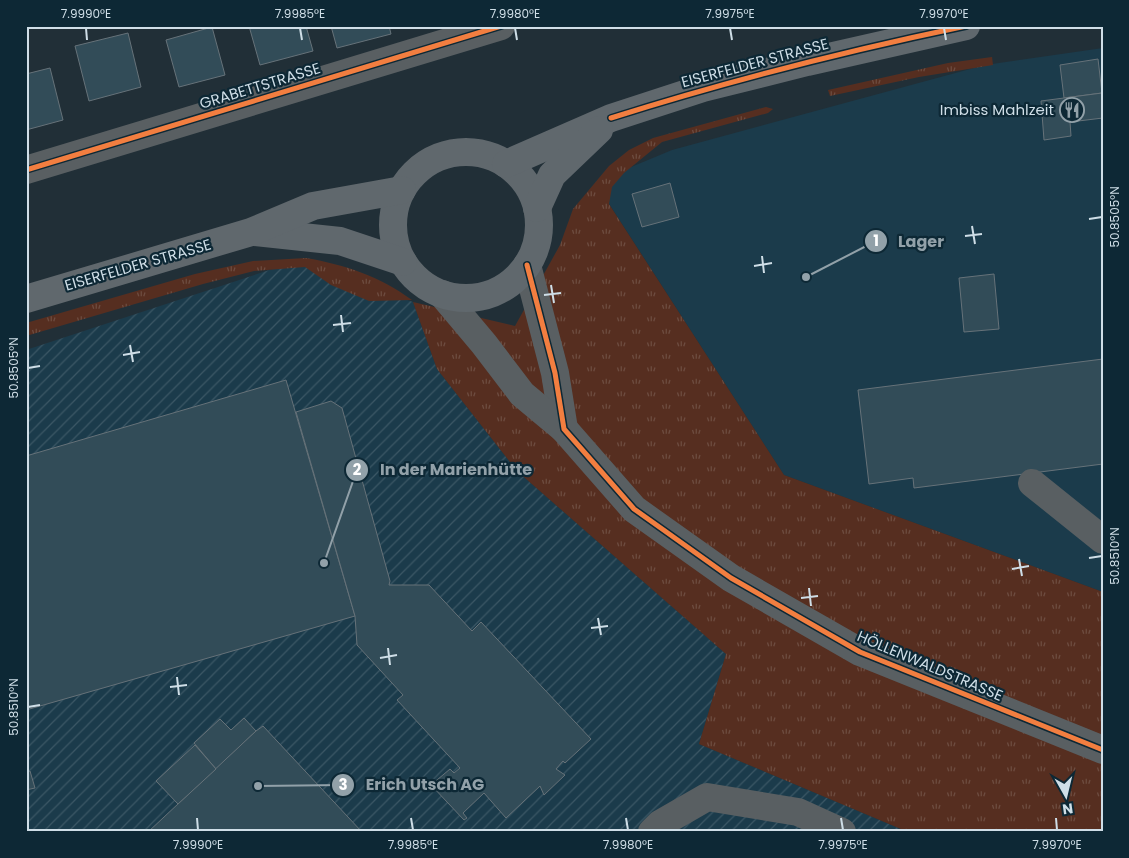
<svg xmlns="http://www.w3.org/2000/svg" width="1129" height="858" font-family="Poppins,sans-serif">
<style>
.built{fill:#1b3b4b}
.industrial{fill:url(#industrial-furrows)}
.grass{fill:url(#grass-tufts)}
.building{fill:#324c58;stroke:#667279}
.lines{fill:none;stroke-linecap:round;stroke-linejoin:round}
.minor{stroke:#595f62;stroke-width:28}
.major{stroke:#60686d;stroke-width:28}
.cycleway-casing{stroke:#0d2835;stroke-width:8}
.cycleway{stroke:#f27e40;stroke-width:5}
.ticks{fill:none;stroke:#cfdee7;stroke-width:2}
.labels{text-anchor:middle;stroke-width:4.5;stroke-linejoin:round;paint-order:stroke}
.street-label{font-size:15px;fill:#cfdee7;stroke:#0d2835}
.poi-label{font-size:15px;fill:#cfdee7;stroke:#0d2835;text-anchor:end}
.leader{fill:none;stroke:#92a1a9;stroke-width:2}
.callout-dot{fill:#92a1a9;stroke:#0d2835;stroke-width:2}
.mark-label{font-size:15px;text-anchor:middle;font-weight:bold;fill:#fff}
.callout-label{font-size:16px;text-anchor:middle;font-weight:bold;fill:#92a1a9;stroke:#0d2835;stroke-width:4.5;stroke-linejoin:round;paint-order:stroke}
.neatline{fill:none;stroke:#cfdee7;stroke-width:2}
.ticks-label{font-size:12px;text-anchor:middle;fill:#cfdee7}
</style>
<defs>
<pattern id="industrial-furrows" width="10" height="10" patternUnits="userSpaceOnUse" patternTransform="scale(1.25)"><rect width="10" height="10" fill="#1b3b4b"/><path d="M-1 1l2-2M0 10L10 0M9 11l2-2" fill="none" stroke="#3b5765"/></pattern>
<pattern id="grass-tufts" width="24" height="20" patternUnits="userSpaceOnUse" patternTransform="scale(1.25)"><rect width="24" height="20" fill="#562e20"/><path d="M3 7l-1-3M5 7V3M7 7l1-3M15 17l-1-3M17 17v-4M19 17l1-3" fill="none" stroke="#6d4c40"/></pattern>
</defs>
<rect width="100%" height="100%" fill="#212f37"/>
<path class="built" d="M 1103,48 L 1103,592 L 784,475 L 595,182 L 672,150 L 985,65 Z"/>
<path class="industrial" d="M 297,261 L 413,302 L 437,369 L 517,471 L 726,654 L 699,744 L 908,832 L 26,832 L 26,350 Z"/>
<g class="grass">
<path d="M 992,57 L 993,65 L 919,77 L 830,96 L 828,90 L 948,63 Z"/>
<path d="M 766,107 L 773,109 L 768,113 L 662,142 L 624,173 L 612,187 L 609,204 L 784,475 L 1103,592 L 1103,832 L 908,832 L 699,744 L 726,654 L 517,471 L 437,369 L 413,302 L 515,326 L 560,245 L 573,209 L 609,166 L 629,150 L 653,138 Z"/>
<path d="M 306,258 C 346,265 379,276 412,300 L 369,301 L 331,285 L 305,267 L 254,271 L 203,284 L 26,336 L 26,323 L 195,274 L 253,261 Z"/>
</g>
<g class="building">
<path d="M 249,26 L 306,26 L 313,51 L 260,65 Z"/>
<path d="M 331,26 L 389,26 L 391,34 L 337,48 Z"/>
<path d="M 212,27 L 225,75 L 179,87 L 166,40 Z"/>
<path d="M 128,33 L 141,87 L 89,101 L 75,46 Z"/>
<path d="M 1098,59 L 1102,93 L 1064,98 L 1060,65 Z"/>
<path d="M 50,68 L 63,120 L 26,130 L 26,74 Z"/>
<path d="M 1102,93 L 1103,118 L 1070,122 L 1071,136 L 1044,140 L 1041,101 Z"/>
<path d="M 670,183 L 679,217 L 642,227 L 632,194 Z"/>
<path d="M 994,274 L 999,329 L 964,332 L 959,278 Z"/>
<path d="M 1103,359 L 1103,464 L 914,488 L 913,478 L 869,484 L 858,390 Z"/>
<path d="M 286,380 L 355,616 L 26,710 L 26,456 Z"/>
<path d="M 331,401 L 342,408 L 390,581 L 389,585 L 429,585 L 472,631 L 481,622 L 591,739 L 565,763 L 563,761 L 556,769 L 565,775 L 544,795 L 540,786 L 506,818 L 484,793 L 463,813 L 467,818 L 464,820 L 431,785 L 450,769 L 454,773 L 460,768 L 397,700 L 403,695 L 357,645 L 355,616 L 296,412 Z"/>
<path d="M 244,718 L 256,731 L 216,769 L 194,743 L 220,719 L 231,730 Z"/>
<path d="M 263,726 L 362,832 L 148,832 L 256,731 Z"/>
<path d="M 195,745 L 216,769 L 178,804 L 156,781 Z"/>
<path d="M 30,771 L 35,788 L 26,790 L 26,772 Z"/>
</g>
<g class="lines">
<g class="minor">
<path d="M 26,170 L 501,26"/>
<path d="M 527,265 L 555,373 L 564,429"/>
<path d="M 442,294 L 484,344 L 522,394 L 564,429 L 634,509 L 731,578 L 860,652 L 1103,750"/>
<path d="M 1032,483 L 1103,540"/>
<path d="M 652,832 L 660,824 L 707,797 L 798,812 L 842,832"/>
</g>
<g class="major">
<circle cx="466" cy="225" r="73"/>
<path d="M 506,164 L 611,118 L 703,88 L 807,62 L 966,26"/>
<path d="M 537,208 L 552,175 L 599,130"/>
<path d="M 255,232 L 340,241 L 403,262"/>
<path d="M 26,299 L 251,232 L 313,206 L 402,190"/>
</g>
<defs>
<g id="cycleway">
<path d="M 611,118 C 728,81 846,51 966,26"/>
<path d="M 26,170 L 501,26"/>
<path d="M 527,265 L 555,373 L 564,429 L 634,509 L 731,578 L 860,652 L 1103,750"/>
</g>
</defs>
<use href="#cycleway" class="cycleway-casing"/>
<use href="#cycleway" class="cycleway"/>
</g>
<path class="ticks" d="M 86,28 L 87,40M 300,28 L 302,40M 515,28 L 517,40M 730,28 L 732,40M 944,28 L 946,40M 1089,219 L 1102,217M 972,226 L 975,244M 965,236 L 982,234M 762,256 L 764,273M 754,266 L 772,263M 551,285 L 554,303M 544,295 L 561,293M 341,315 L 343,332M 333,325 L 351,323M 130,345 L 133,362M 123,355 L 140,352M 28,368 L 40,366M 1089,558 L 1102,556M 1019,559 L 1022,576M 1012,569 L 1029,566M 809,588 L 811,606M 801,598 L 818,596M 598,618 L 601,635M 591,628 L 608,626M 388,648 L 390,665M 380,658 L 397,655M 177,677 L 179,695M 170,687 L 187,685M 28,707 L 40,705M 197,818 L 198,830M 411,818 L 413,830M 626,818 L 628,830M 841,818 L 843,830M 1056,818 L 1057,830"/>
<defs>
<symbol id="restaurant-ring" viewBox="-11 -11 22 22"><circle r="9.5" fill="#0d2835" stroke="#92a1a9" stroke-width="1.5"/><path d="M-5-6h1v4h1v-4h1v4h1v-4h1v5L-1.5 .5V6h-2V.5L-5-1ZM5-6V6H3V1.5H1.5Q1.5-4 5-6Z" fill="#92a1a9"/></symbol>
</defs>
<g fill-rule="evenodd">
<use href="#restaurant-ring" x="1058" y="96" width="28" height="28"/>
</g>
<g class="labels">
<g class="street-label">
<text transform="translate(755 63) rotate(-15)" y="5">EISERFELDER STRASSE</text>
<text transform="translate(260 86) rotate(-17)" y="5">GRABETTSTRASSE</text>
<text transform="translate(138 265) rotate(-16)" y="5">EISERFELDER STRASSE</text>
<text transform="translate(930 666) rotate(23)" y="5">HÖLLENWALDSTRASSE</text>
</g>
<g class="poi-label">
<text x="1054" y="115">Imbiss Mahlzeit</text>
</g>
</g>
<path class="leader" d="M806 277L876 241M324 563L357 470M258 786L343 785"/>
<g class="callout-dot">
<circle cx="806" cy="277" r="5"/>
<circle cx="324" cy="563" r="5"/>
<circle cx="258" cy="786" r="5"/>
<circle cx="876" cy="241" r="12"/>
<circle cx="357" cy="470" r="12"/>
<circle cx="343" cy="785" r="12"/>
</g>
<g class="mark-label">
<text x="876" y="246">1</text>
<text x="357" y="475">2</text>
<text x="343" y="790">3</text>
</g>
<g class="callout-label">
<text x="921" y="247">Lager</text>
<text x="456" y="475">In der Marienhütte</text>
<text x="425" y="790">Erich Utsch AG</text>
</g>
<rect width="1129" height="858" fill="none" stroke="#0d2835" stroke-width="55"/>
<g transform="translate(1066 796) rotate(172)" stroke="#0d2835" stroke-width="4" paint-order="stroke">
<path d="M0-4L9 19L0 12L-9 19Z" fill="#cfdee7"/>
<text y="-8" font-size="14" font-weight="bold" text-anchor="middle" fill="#cfdee7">N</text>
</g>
<rect x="28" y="28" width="1074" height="802" class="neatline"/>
<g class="ticks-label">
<text x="86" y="18">7.9990°E</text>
<text x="300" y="18">7.9985°E</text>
<text x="515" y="18">7.9980°E</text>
<text x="730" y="18">7.9975°E</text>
<text x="944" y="18">7.9970°E</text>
<text transform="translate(1115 217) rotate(-90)" y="4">50.8505°N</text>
<text transform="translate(14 368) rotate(-90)" y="4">50.8505°N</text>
<text transform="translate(1115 556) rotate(-90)" y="4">50.8510°N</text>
<text transform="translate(14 707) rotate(-90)" y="4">50.8510°N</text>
<text x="198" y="849">7.9990°E</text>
<text x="413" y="849">7.9985°E</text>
<text x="628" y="849">7.9980°E</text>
<text x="843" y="849">7.9975°E</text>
<text x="1057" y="849">7.9970°E</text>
</g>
</svg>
